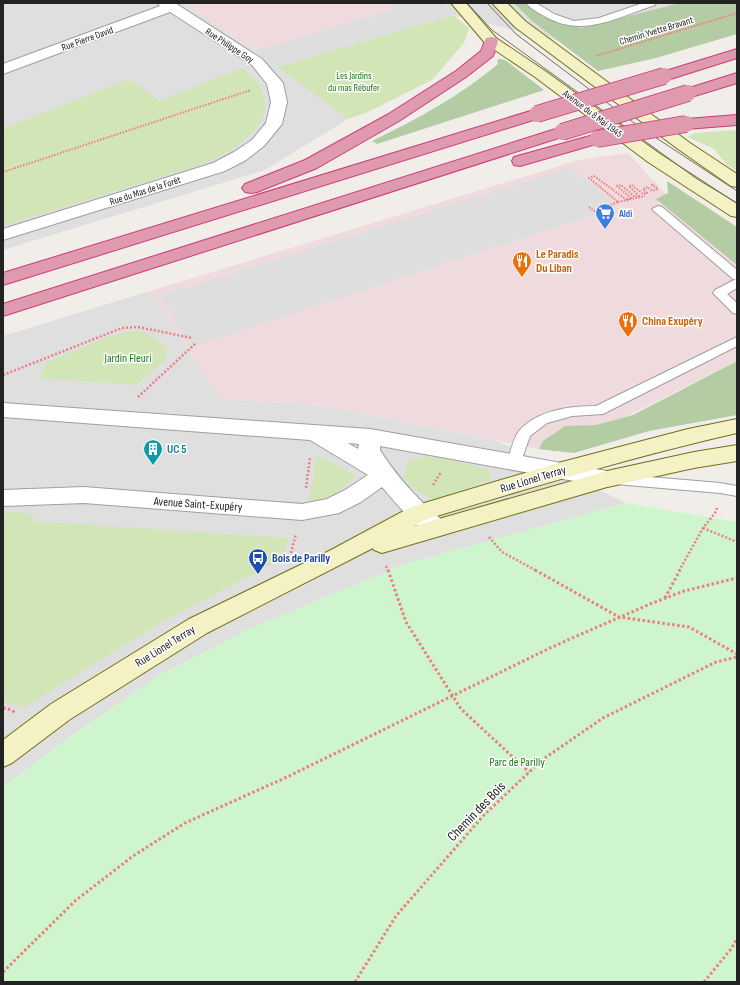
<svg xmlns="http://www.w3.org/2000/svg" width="740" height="985" font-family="'Sofia Sans Condensed',sans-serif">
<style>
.residential{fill:#e0dfdf}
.commercial{fill:#efdbdd}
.grass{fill:#d2e5b6}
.forest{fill:#b3cca3}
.park{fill:#cef5cd}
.parking{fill:#dedede}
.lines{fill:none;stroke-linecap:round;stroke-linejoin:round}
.lane-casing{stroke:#9f9f9f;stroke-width:2}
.street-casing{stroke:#9f9f9f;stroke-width:2}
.secondary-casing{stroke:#707011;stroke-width:2}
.highway-casing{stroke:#ca3c7c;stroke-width:2}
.path-far2{stroke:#ec7f80;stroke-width:2;stroke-dasharray:1.5 1.5;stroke-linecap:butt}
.path-far1{stroke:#ec7f80;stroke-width:2.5;stroke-dasharray:2 2;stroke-linecap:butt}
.path{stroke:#ec7f80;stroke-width:3;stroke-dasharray:2.5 2.5;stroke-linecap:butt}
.lane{fill:#fff;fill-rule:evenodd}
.street{fill:#fff;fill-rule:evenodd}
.secondary{fill:#f4f1c5;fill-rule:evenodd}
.highway{fill:#df9aaf;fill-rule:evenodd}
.tram{stroke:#707070;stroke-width:1}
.highway-bridge-casing{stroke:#ca3c7c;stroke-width:18;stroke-linecap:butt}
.highway-bridge{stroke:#df9aaf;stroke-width:16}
.labels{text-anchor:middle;stroke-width:3;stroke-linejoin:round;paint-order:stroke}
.far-street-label{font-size:10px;fill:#222;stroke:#fff}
.far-park-label{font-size:10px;fill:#1a7718;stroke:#fff}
.far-shop-label{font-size:10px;font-weight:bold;fill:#366cbe;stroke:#fff;text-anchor:start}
.food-label{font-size:12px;font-weight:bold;fill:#c56008;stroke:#fff;text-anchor:start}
.park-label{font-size:12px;fill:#1a7718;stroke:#fff}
.culture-label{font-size:12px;font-weight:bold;fill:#0d838f;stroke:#fff;text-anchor:start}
.street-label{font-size:12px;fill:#222;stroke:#fff}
.transit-label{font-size:12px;font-weight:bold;fill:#164399;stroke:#fff;text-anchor:start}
.near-street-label{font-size:14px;fill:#222;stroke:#fff}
</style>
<rect width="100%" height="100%" fill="#f1eeea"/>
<g class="residential">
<path d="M 3,3 L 183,3 L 277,67 L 348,119 L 265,170 L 3,250 Z"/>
<path d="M 444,3 L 694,3 L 576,45 L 453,15 Z"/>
<path d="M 150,291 L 221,399 L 323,406 L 498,441 L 626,503 L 402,565 L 247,630 L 163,673 L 75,733 L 3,787 L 3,336 Z"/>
</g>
<g class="commercial">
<path d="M 183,3 L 444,3 L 453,15 L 277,67 Z"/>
<path d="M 628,153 L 663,191 L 737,263 L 737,361 L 555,452 L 323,406 L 221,399 L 150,291 L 579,160 Z"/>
</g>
<g class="grass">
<path d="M 453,15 L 469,28 L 464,43 L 432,80 L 366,113 L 348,119 L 277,67 Z"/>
<path d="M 242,68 C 249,75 257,81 261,89 C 279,124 234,150 209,162 L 3,226 L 3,129 L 129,79 L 160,101 Z"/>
<path d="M 737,130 L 737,171 L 727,165 L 714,149 L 688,137 L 694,133 Z"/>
<path d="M 133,331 L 145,332 L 167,348 L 166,360 L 137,385 L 39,378 L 45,363 L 109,336 Z"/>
<path d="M 426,456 L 440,457 L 490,470 L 491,479 L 434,500 L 418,492 L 404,478 C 403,463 413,458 426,456 Z"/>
<path d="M 317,457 L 332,462 L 356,476 C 341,489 330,502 309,501 Z"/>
<path d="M 14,512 L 34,515 L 31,521 L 289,538 L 281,561 L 267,566 L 157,625 L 25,707 L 3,702 L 3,513 Z"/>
</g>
<g class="forest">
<path d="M 514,3 L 525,3 L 544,14 L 581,28 L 680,3 L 737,3 L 737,34 L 656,58 L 598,71 L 532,21 Z"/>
<path d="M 500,59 L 505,60 L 544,90 L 377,144 L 372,141 C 417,119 460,96 498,64 L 497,60 Z"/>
<path d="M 667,181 L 737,227 L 737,265 L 656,199 L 668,193 Z"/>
<path d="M 737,361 L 737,415 L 649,431 L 574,453 L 539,449 L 543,441 L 565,426 L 596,425 L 633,415 Z"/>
</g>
<path class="park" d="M 626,503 L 737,522 L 737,982 L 3,982 L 3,787 L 75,733 L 163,673 L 247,630 L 402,565 Z"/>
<g class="parking">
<path d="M 391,3 L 442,3 L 453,15 L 277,67 L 254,51 L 396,9 Z"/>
<path d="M 572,167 L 617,207 L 192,347 L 160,296 Z"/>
</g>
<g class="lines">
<defs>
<g id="lane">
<path d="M 526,3 L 536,3 L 554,14 L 574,21 L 599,18 L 643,3 L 656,3 L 655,5 C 618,17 584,38 546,17 C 539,13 531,9 526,3 Z"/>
<path d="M 658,206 L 662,207 L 737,270 L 737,288 L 727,294 L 737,303 L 737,314 L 733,313 L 713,293 L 715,290 L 736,279 L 733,279 L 654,211 L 652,209 Z"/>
<path d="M 737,337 L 737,346 L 603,414 L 572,416 L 547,423 L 530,436 L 519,467 L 514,468 L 509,467 L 507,463 C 510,454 513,439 519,431 C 537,410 570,406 596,406 Z"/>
<path d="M 615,474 L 720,483 L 737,486 L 737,496 L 720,493 L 615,484 L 610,483 L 608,479 L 610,475 Z"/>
</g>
<g id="street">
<path d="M 158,3 L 175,3 L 262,59 L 283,83 L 287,102 L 282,124 L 264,146 L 246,160 L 225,171 L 3,240 L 3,229 L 213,163 L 234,152 L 252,140 L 266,123 L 271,102 L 267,84 L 252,65 L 170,12 L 3,74 L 3,64 L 160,6 Z"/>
<path d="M 3,403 L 370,429 L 607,471 L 615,473 L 618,479 L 615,485 L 607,487 L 380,446 L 380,450 C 393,471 408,488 426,506 C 433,513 442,518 447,528 L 444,534 C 441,535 438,537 435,536 C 421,535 392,498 382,487 L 361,502 L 339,513 L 302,520 L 84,503 L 3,506 L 3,490 L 84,487 L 302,504 L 327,499 L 345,490 L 368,475 L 310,440 L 3,417 ZM 348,443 L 359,444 L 358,449 Z"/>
</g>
<g id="secondary">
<path d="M 451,3 L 466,3 L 496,38 L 545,71 L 660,154 L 737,204 L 737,217 L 731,216 L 648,162 L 535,77 L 486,44 Z"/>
<path d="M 492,3 L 507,3 L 525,21 L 690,143 L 737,174 L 737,187 L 731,186 L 678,149 L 515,27 Z"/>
<path d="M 737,419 L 737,433 C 632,457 529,488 427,519 L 414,526 L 607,471 L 694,452 L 737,445 L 737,461 L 694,468 L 607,487 L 382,553 L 374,550 L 373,548 L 207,633 L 69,720 L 12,763 L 3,767 L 3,740 L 51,704 L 189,619 L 331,550 L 411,507 L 558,463 L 688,429 Z"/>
</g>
<g id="highway">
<path d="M 491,37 L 496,38 L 498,41 L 493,56 L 466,77 L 399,121 L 317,168 L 257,192 L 251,193 L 245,192 L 242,188 L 245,184 L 305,160 L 387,115 L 456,71 L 481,51 L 486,38 Z"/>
<path d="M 737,49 L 737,58 L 664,81 L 659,79 L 656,76 L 659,73 Z"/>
<path d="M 737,73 L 737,83 L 688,98 L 683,96 L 680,93 L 683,90 Z"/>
<path d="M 537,109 L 543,111 L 545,114 L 543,117 L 3,285 L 3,273 Z"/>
<path d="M 737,115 L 737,125 L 686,129 L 680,127 L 678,124 L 680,121 L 686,119 Z"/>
<path d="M 562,127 L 568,129 L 570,132 L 568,135 L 3,316 L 3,304 Z"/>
<path d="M 597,134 L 603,136 L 605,139 L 603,142 L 520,166 L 514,165 L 512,161 L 514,157 Z"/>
</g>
</defs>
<use href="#lane" class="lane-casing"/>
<use href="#street" class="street-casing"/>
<use href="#secondary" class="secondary-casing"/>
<use href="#highway" class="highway-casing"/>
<g class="path-far2">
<path d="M 596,56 L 737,13"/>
<path d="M 3,172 L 251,90"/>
<path d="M 618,202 L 645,196"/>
<path d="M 589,207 L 594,211 L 618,202 L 589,178 L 594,176 L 627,200 L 631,198 L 617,186 L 621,185 L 635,197 L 639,196 L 629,186 L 632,185 L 643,194 L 647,193 L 643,189 L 648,187 L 652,191 L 658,189 L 652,185 L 655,184"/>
</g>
<g class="path-far1">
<path d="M 3,375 L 122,328 L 138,327 L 192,338"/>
<path d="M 138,397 L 196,343"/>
<path d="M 433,485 L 441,472"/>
<path d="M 306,488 L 310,458"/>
<path d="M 703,528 L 737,542"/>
<path d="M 489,537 L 502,552 L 537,571"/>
<path d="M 291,553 L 296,534"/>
<path d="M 386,566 L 388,571"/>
<path d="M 679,571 L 703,528 L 715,513 L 717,508"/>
</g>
<g class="path">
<path d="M 388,570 L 406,622 L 461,709 L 529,772"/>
<path d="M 535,570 L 619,617 L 689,627 L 737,654"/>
<path d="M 665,598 L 680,570"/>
<path d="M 3,708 L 12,710 L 15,713"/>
<path d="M 3,972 L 75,901 L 133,856 L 185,823 L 287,777 L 552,647 L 650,604 L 684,591 L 737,578"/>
<path d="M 355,982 L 396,916 L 484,815 L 542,760 L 603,718 L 716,662 L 737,657"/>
<path d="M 704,982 L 731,949 L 737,939"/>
</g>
<use href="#lane" class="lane"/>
<use href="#street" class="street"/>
<use href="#secondary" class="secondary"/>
<use href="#highway" class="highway"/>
<g class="tram">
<path d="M 467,3 L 492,30 L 697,179 L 737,203"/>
<path d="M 487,3 L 516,34 L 638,126 L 737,191"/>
</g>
<defs>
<g id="highway-bridge">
<path d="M 537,114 L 664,76"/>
<path d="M 562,132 L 688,93"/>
<path d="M 597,139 L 686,124"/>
</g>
</defs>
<use href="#highway-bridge" class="highway-bridge-casing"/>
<use href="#highway-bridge" class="highway-bridge"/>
</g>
<defs>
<symbol id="supermarket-pin" viewBox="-11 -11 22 30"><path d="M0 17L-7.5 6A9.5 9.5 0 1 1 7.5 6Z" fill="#3f7fe0" stroke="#fff"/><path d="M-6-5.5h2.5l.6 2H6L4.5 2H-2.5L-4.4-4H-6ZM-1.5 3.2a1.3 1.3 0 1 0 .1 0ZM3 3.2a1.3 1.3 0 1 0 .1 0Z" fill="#fff"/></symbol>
<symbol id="restaurant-pin" viewBox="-11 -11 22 30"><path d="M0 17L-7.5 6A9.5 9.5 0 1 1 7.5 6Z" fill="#e8710a" stroke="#fff"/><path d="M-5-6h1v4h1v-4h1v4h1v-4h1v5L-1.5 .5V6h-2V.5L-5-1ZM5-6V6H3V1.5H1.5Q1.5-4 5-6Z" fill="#fff"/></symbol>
<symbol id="building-pin" viewBox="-11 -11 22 30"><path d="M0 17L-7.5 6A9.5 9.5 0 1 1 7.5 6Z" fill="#0f9aa8" stroke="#fff"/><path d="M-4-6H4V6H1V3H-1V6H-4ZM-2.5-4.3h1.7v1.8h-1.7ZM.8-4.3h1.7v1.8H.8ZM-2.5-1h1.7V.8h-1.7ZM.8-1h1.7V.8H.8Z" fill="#fff"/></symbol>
<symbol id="bus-pin" viewBox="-11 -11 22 30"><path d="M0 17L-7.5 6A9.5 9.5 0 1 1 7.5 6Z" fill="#1a4fb4" stroke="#fff"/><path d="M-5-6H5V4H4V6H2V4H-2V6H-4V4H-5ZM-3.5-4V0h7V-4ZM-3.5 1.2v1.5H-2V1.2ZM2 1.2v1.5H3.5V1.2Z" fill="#fff"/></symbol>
</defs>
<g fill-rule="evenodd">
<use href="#supermarket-pin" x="594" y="202" width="22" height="30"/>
<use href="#restaurant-pin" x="511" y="250" width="22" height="30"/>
<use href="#restaurant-pin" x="617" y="310" width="22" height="30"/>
<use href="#building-pin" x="142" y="438" width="22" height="30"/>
<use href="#bus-pin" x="247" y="547" width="22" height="30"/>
</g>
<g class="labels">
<g class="far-street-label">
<text transform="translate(656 30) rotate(-17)" y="4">Chemin Yvette Bravant</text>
<text transform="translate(87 38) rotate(-20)" y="4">Rue Pierre David</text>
<text transform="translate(230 45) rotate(33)" y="4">Rue Philippe Goy</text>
<text transform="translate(593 113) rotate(37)" y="4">Avenue du 8 Mai 1945</text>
<text transform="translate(145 190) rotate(-18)" y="4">Rue du Mas de la Forêt</text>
</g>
<g class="far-park-label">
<text x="354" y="79">Les Jardins<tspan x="354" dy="12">du mas Rébufer</tspan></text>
</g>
<g class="far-shop-label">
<text x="619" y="217">Aldi</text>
</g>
<g class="food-label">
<text x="536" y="258">Le Paradis<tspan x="536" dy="14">Du Liban</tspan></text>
<text x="642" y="325">China Exupéry</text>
</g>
<g class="park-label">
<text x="128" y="362">Jardin Fleuri</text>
<text x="517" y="766">Parc de Parilly</text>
</g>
<g class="culture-label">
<text x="167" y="453">UC 5</text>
</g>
<g class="street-label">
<text transform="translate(533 479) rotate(-17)" y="4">Rue Lionel Terray</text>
<text transform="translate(198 504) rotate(4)" y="4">Avenue Saint-Exupéry</text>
<text transform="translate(165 646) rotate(-32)" y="4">Rue Lionel Terray</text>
</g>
<g class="transit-label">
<text x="272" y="562">Bois de Parilly</text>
</g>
<g class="near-street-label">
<text transform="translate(476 811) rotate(-46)" y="5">Chemin des Bois</text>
</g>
</g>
<rect width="740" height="985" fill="none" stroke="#222222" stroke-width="8"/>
</svg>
